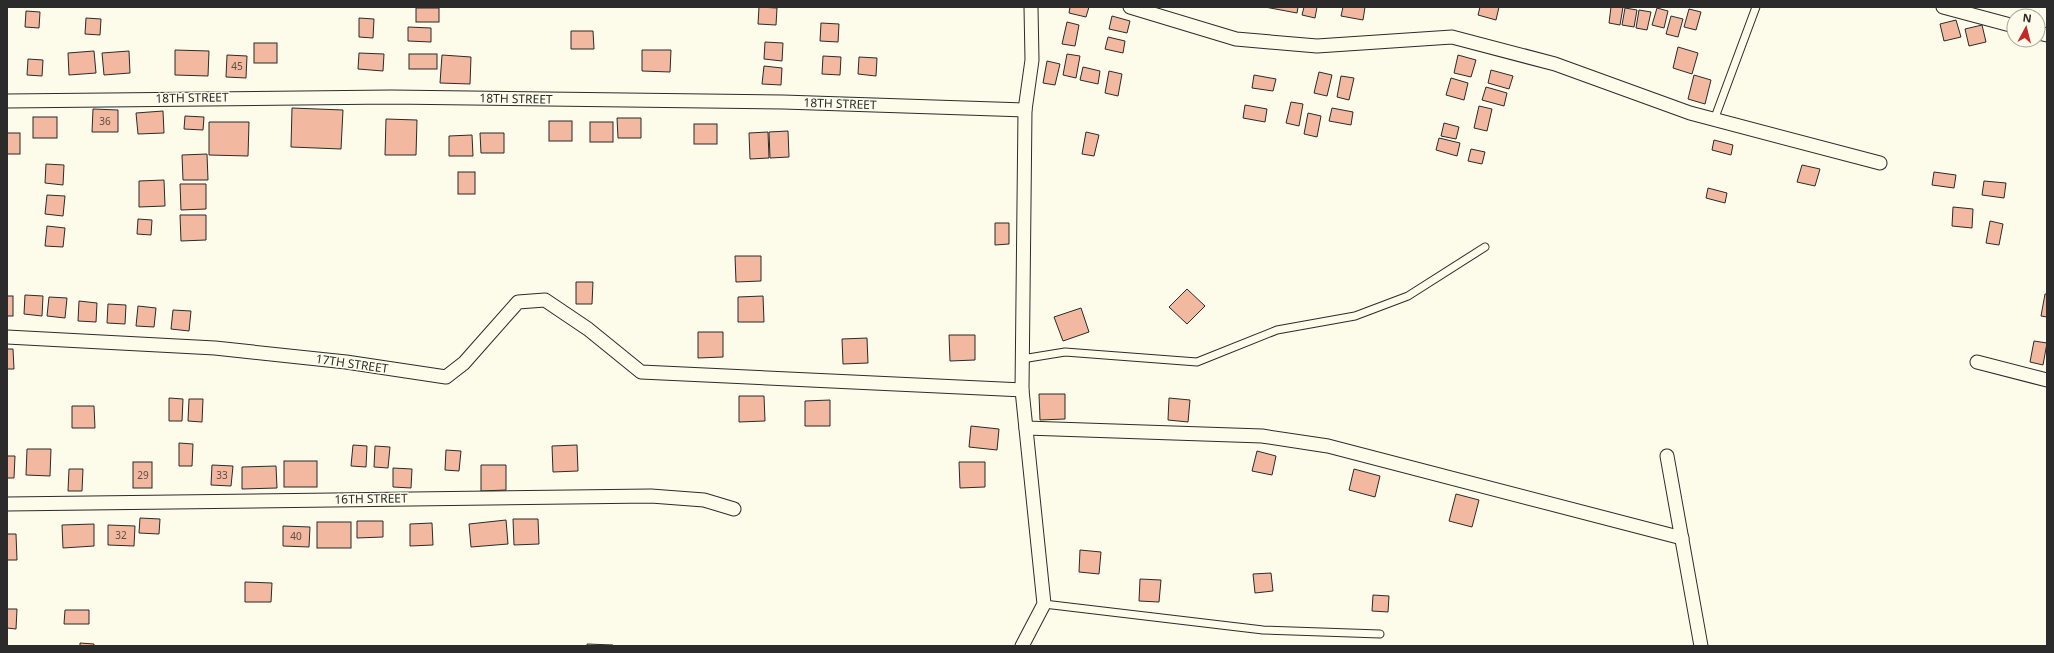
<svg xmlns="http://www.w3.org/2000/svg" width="2054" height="653" font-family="'Noto Sans',sans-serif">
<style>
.building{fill:#f2b8a0;stroke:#2b2b2b}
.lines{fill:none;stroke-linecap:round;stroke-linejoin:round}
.lane-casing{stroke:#2b2b2b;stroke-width:9}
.street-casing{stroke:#2b2b2b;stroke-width:15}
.lane{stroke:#fdfbea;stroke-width:7}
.street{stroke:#fdfbea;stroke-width:13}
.labels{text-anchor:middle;stroke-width:3;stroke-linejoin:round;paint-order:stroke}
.number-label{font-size:10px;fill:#5d4e48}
.street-label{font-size:12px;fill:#2b2b2b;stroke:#fdfbea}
</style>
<rect width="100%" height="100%" fill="#fdfbea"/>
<g class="building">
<path d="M 759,7 L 777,8 L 776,25 L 758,24 Z"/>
<path d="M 1070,7 L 1089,7 L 1086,17 L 1069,13 Z"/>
<path d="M 1265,7 L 1298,7 L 1297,13 Z"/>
<path d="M 1304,7 L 1317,7 L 1315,18 L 1302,15 Z"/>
<path d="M 1343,7 L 1365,7 L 1363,20 L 1341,16 Z"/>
<path d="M 1480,7 L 1499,7 L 1496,20 L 1478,15 Z"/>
<path d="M 1611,7 L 1623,7 L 1620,25 L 1609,23 Z"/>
<rect x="416" y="8" width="23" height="14"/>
<path d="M 1625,8 L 1637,10 L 1634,27 L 1622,25 Z"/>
<path d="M 1657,8 L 1668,11 L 1664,28 L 1652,25 Z"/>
<path d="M 1689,9 L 1701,12 L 1696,30 L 1684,27 Z"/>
<path d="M 1639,10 L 1651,12 L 1647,30 L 1636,28 Z"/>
<path d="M 26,11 L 40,12 L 39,28 L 25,27 Z"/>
<path d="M 1112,16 L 1130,21 L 1127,33 L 1109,29 Z"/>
<path d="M 1671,16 L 1683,19 L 1678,37 L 1666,34 Z"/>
<path d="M 86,18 L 101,19 L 100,35 L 85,34 Z"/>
<path d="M 359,18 L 374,19 L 373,38 L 359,37 Z"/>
<path d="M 1956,20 L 1961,37 L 1944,41 L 1940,24 Z"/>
<path d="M 1067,22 L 1079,25 L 1075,46 L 1062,44 Z"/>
<path d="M 821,23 L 839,24 L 838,42 L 820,41 Z"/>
<path d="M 1982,25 L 1986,42 L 1969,46 L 1965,29 Z"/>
<path d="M 408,27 L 431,28 L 431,42 L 408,41 Z"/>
<path d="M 571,31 L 593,31 L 594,49 L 571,49 Z"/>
<path d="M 1108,37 L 1125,41 L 1123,53 L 1105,49 Z"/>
<path d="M 765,42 L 783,43 L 782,61 L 764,59 Z"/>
<rect x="254" y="43" width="23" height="20"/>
<path d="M 1678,47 L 1698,53 L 1692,74 L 1673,68 Z"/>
<path d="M 175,50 L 209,51 L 208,76 L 175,75 Z"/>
<path d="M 642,50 L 671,50 L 670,72 L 642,71 Z"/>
<path d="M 94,51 L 96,73 L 69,75 L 68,53 Z"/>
<path d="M 129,51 L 130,73 L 104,75 L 102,53 Z"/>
<path d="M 359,53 L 384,54 L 383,71 L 358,69 Z"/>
<rect x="409" y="54" width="28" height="15"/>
<path d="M 1067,54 L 1080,56 L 1076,78 L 1063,75 Z"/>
<path d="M 227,55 L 247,56 L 246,78 L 226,77 Z"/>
<path d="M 442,55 L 471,57 L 470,84 L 440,83 Z"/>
<path d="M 1458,55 L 1476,60 L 1471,77 L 1454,73 Z"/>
<path d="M 823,56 L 841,57 L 840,75 L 822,74 Z"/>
<path d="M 859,57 L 877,58 L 876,76 L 858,74 Z"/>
<path d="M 28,59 L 43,60 L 42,76 L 27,75 Z"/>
<path d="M 1047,61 L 1060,64 L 1055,85 L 1043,83 Z"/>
<path d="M 764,66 L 782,68 L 781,85 L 762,84 Z"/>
<path d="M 1083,67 L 1100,71 L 1098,84 L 1080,80 Z"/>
<path d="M 1491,70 L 1513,76 L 1509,89 L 1488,83 Z"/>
<path d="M 1109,71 L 1122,74 L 1118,96 L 1105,93 Z"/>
<path d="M 1319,72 L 1332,75 L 1327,96 L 1314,93 Z"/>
<path d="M 1254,75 L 1276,79 L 1273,91 L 1252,88 Z"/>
<path d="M 1694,75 L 1711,80 L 1705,104 L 1688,99 Z"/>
<path d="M 1341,76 L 1354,78 L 1349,100 L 1337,97 Z"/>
<path d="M 1451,78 L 1468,83 L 1464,100 L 1446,95 Z"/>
<path d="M 1486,87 L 1507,93 L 1504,106 L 1482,100 Z"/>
<path d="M 1291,102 L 1303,104 L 1299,126 L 1286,123 Z"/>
<path d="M 1245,105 L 1267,109 L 1265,122 L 1243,118 Z"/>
<path d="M 1479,106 L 1492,109 L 1487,131 L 1474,128 Z"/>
<path d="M 292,108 L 343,110 L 341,149 L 291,147 Z"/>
<path d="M 1332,108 L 1353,112 L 1351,125 L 1329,121 Z"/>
<path d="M 93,109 L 118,110 L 118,132 L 92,132 Z"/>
<path d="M 163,111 L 164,133 L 138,134 L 136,113 Z"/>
<path d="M 1308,113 L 1321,116 L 1317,137 L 1304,134 Z"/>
<path d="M 185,116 L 204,117 L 203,130 L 184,129 Z"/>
<rect x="33" y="117" width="24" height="21"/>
<path d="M 617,118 L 641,118 L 641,138 L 618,138 Z"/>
<path d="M 386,119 L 417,120 L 416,155 L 385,155 Z"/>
<rect x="549" y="121" width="23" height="20"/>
<path d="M 209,122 L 249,122 L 248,156 L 209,155 Z"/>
<rect x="590" y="122" width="23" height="20"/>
<path d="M 1444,123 L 1459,127 L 1456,139 L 1441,136 Z"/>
<rect x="694" y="124" width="23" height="20"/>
<path d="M 788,131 L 789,157 L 770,158 L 769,132 Z"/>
<path d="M 768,132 L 769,158 L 750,159 L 749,133 Z"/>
<path d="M 1086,132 L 1099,135 L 1094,156 L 1082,154 Z"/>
<rect x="7" y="133" width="13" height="21"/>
<path d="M 480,133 L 504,133 L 504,153 L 481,153 Z"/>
<path d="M 472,135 L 473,156 L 449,156 L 449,136 Z"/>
<path d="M 1439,138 L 1460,143 L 1457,156 L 1436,150 Z"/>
<path d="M 1714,140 L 1733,145 L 1731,155 L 1712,150 Z"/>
<path d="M 1471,149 L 1485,152 L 1482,164 L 1468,161 Z"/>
<path d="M 207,154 L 208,180 L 183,180 L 182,155 Z"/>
<path d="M 46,164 L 64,165 L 63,185 L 45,183 Z"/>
<path d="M 1802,165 L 1820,169 L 1815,186 L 1797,182 Z"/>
<rect x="458" y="172" width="17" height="22"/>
<path d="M 1934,172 L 1956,175 L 1954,188 L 1932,185 Z"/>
<path d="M 164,180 L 165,206 L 139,207 L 139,181 Z"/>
<path d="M 1984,181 L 2006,183 L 2004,198 L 1982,195 Z"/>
<path d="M 180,184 L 206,184 L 206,209 L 181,210 Z"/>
<path d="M 1708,188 L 1727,193 L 1725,203 L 1706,198 Z"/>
<path d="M 47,195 L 65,196 L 63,216 L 45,214 Z"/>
<path d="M 1953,207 L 1973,209 L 1972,228 L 1952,226 Z"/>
<path d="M 180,215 L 206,215 L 206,240 L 181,241 Z"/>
<path d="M 138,219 L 152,220 L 151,235 L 137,234 Z"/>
<path d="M 1990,221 L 2003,224 L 1999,245 L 1986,243 Z"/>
<path d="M 995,223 L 1009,223 L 1009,244 L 995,245 Z"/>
<path d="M 47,226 L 65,228 L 63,247 L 45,246 Z"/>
<path d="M 735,256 L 761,256 L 761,281 L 736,282 Z"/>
<path d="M 576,282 L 593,282 L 592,304 L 576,304 Z"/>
<path d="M 1187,289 L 1205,306 L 1187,324 L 1169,307 Z"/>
<path d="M 2045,294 L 2047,294 L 2047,317 L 2041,316 Z"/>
<path d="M 25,295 L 43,296 L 42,316 L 24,314 Z"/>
<rect x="7" y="296" width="6" height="20"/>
<path d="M 763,296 L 764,322 L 738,322 L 738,297 Z"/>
<path d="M 49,297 L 67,298 L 65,318 L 47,316 Z"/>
<path d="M 79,301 L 97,303 L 96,322 L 78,321 Z"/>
<path d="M 108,304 L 126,305 L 125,324 L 107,323 Z"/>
<path d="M 138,306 L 156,308 L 154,327 L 136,326 Z"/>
<path d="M 1081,308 L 1089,332 L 1063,341 L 1054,317 Z"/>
<path d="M 173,310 L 191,311 L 189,331 L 171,329 Z"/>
<path d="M 698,332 L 723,332 L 723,357 L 698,358 Z"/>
<path d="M 949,335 L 975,335 L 975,360 L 950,361 Z"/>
<path d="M 867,338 L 868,363 L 843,364 L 842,339 Z"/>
<path d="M 2034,341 L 2047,343 L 2043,365 L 2030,362 Z"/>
<path d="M 7,349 L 13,349 L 14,369 L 7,369 Z"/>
<path d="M 1039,394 L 1065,394 L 1065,419 L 1040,420 Z"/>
<path d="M 739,396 L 764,396 L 765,421 L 739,422 Z"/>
<path d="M 169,398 L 183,399 L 182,421 L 169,421 Z"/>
<path d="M 1169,398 L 1190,400 L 1188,422 L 1168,420 Z"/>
<path d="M 189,399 L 203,399 L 202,422 L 188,421 Z"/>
<path d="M 830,400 L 830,426 L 805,426 L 805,401 Z"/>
<path d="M 72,406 L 94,406 L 95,428 L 72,428 Z"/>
<path d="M 971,426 L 999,429 L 997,450 L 969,447 Z"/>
<path d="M 179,443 L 193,444 L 192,466 L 179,466 Z"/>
<path d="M 353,445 L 367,446 L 366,467 L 351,466 Z"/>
<path d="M 577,445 L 578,471 L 553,472 L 552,446 Z"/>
<path d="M 375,446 L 390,447 L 388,468 L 374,467 Z"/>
<path d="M 27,449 L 51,449 L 50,476 L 26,475 Z"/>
<path d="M 446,450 L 461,451 L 459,471 L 445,470 Z"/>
<path d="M 1257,451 L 1276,456 L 1272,475 L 1252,471 Z"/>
<path d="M 7,456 L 15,456 L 14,478 L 7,478 Z"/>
<rect x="284" y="461" width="33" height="26"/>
<rect x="133" y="462" width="19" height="26"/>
<path d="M 959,462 L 985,462 L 985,487 L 960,488 Z"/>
<path d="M 212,465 L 233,466 L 231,486 L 211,485 Z"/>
<path d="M 481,465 L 506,465 L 506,490 L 481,491 Z"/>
<path d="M 276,466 L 277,488 L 242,489 L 242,467 Z"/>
<path d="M 393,468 L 412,469 L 411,488 L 393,487 Z"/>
<path d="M 69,469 L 83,469 L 82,491 L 68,491 Z"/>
<path d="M 1354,469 L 1380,476 L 1375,497 L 1349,490 Z"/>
<path d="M 1456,494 L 1479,500 L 1472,527 L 1449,521 Z"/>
<path d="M 140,518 L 160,519 L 159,534 L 139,533 Z"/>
<path d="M 513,519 L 538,519 L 539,544 L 514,545 Z"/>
<path d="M 506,520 L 508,544 L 471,547 L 469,524 Z"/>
<path d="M 357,521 L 383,521 L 383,537 L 357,538 Z"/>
<rect x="317" y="522" width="34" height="26"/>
<path d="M 432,523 L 433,545 L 410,546 L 410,524 Z"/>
<path d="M 94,524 L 94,546 L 63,548 L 62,525 Z"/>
<path d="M 108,525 L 135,526 L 134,546 L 108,545 Z"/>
<path d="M 283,526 L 310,527 L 309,547 L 283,546 Z"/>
<path d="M 7,534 L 16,534 L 17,560 L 7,560 Z"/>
<path d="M 1080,550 L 1101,552 L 1099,574 L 1079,572 Z"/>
<path d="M 1271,573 L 1273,591 L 1255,593 L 1253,574 Z"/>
<path d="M 1140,579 L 1161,580 L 1159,602 L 1139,601 Z"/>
<path d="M 245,582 L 272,583 L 271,602 L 245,602 Z"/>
<path d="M 1373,595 L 1389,596 L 1388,612 L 1372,611 Z"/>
<path d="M 7,609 L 17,609 L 16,629 L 7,628 Z"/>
<path d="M 65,610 L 89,610 L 89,624 L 64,624 Z"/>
<path d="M 80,643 L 94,644 L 94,646 L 80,646 Z"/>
<path d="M 587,644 L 613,645 L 613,646 L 587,646 Z"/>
</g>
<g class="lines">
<defs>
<g id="lane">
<path d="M 1714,120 L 1756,7"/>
<path d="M 1022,359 L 1065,352 L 1197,362 L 1277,330 L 1355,316 L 1408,296 L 1485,247"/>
<path d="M 1044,604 L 1263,630 L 1380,634"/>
</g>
<g id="street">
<path d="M 1130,7 L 1236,39 L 1317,46 L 1452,37 L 1555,64 L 1690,113 L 1880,163"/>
<path d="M 1943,7 L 2014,26"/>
<path d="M 2038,33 L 2047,35"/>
<path d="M 7,101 L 391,97 L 783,102 L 1025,110"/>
<path d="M 7,337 L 215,348 L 346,362 L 446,377 L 464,363 L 518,302 L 545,300 L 588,329 L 641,372 L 1022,390"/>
<path d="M 1977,362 L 2047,380"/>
<path d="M 1026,428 L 1262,436 L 1328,446 L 1682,538"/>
<path d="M 1667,456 L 1701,646"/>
<path d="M 7,504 L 651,496 L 704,500 L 734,509"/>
<path d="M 1022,646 L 1044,604 L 1022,390 L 1025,110 L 1032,60 L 1031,7"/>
</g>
</defs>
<use href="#lane" class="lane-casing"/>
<use href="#street" class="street-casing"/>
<use href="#lane" class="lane"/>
<use href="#street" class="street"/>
</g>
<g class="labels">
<g class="number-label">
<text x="237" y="70">45</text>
<text x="105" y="125">36</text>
<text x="143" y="479">29</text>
<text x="222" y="479">33</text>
<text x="121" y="539">32</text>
<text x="296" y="540">40</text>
</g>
<g class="street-label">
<text transform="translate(192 98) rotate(-1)" y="4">18TH STREET</text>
<text transform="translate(516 99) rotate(1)" y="4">18TH STREET</text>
<text transform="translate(840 104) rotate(2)" y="4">18TH STREET</text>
<text transform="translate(352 364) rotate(8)" y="4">17TH STREET</text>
<text transform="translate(371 499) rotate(-1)" y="4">16TH STREET</text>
</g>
</g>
<rect width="2054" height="653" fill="none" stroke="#2b2b2b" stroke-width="16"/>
<g transform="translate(2026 28) rotate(7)"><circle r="19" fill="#fdfbea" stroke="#a9a89e"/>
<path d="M0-3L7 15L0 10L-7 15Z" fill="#c62828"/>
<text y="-6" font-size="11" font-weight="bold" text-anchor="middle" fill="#2b2b2b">N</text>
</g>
</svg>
